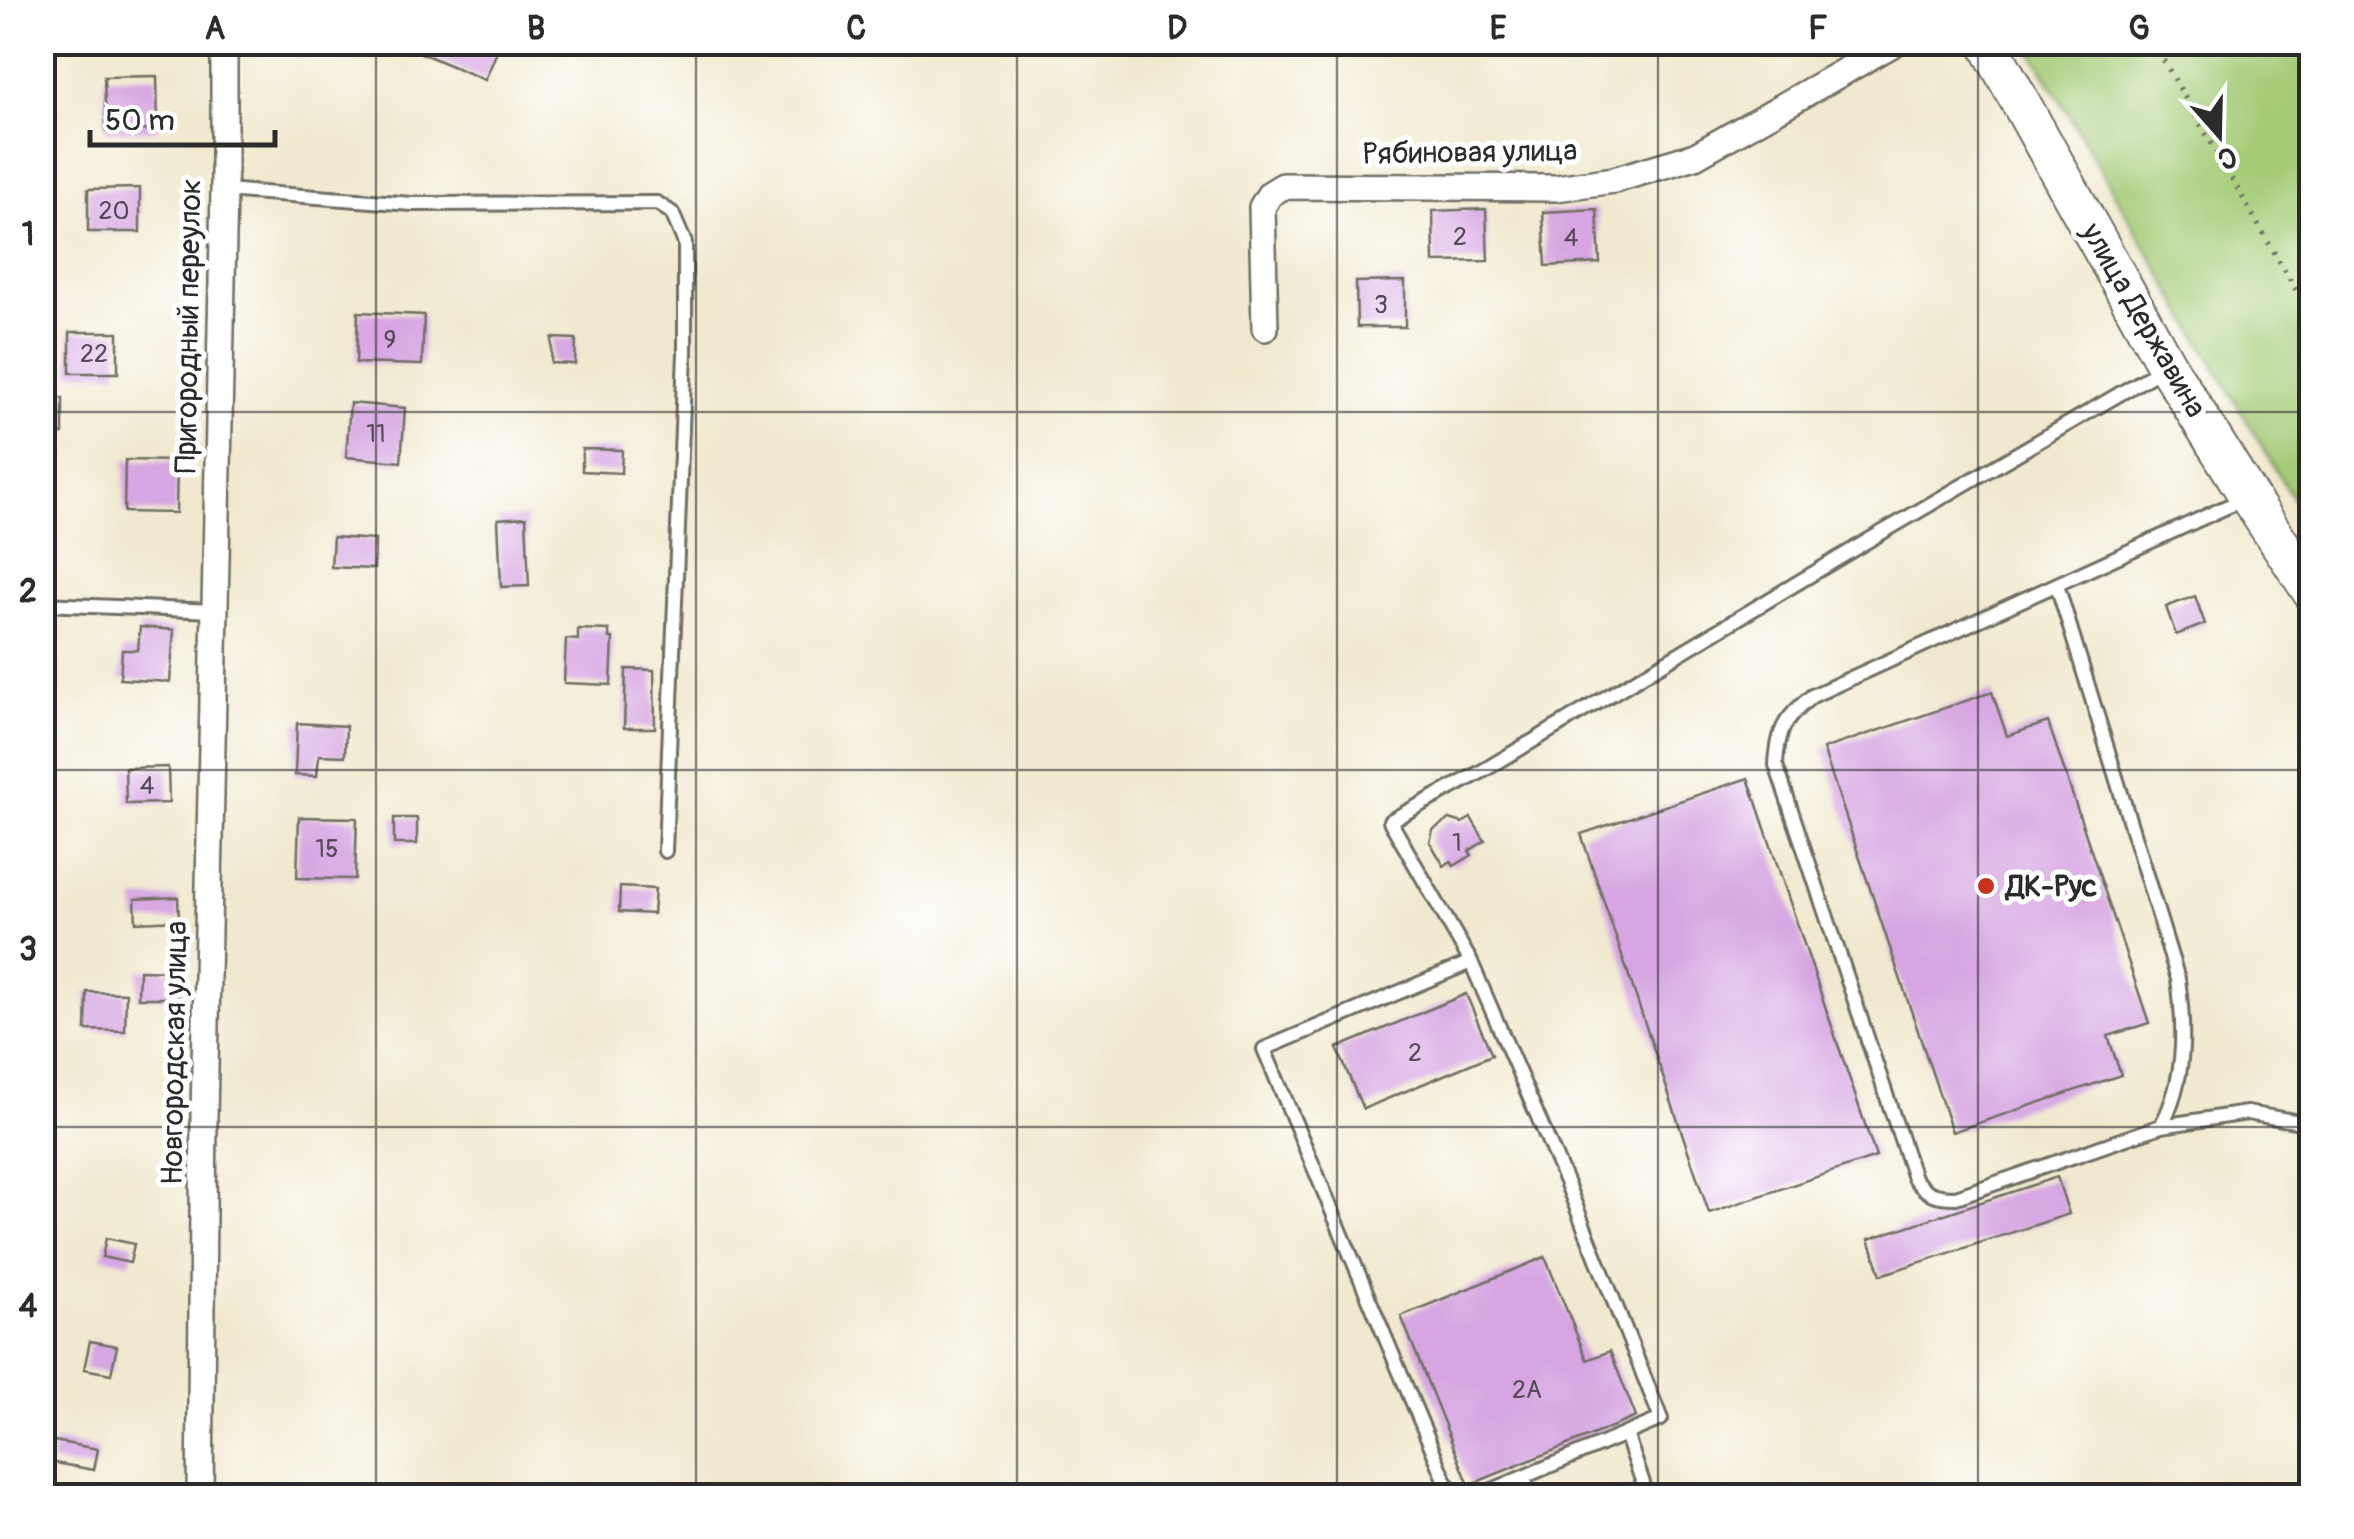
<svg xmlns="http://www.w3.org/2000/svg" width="2354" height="1539" font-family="Pangolin,sans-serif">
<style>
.green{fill:#a4cb76;stroke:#687b50;stroke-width:2.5}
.building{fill:#d6a5e2}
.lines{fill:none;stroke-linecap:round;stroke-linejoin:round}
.service-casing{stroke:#706e64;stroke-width:18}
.minor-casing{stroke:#706e64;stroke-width:30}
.primary-casing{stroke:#706e64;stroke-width:42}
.path{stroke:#706e64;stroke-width:5;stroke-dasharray:2.5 8;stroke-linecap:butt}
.service{stroke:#fff;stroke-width:12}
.minor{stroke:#fff;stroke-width:25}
.primary{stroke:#fff;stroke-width:38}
.grid{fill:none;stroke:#2b2b2b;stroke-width:2.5;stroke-opacity:0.55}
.poi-dot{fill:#c8321e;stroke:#fff;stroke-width:4}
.labels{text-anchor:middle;stroke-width:10;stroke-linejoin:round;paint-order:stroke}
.number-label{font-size:25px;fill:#564a59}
.street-label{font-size:30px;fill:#2b2b2b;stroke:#fff}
.poi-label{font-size:30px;font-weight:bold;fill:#2b2b2b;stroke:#fff;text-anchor:start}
.neatline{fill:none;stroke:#2b2b2b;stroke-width:4}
.grid-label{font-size:32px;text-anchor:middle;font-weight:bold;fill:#2b2b2b}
</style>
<rect width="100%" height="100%" fill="#fff"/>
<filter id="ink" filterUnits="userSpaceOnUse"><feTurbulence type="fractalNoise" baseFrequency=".01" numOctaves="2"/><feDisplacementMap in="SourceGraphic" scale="20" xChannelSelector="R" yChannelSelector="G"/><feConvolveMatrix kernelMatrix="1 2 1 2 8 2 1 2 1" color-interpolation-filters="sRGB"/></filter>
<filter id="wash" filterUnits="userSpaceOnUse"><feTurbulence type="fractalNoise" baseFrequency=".0048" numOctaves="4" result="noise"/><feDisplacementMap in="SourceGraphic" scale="40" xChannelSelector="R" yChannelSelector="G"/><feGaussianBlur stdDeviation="2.25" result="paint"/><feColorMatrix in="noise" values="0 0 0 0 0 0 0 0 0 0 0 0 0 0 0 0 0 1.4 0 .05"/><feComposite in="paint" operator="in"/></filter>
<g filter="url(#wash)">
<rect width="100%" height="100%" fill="#f1e9cf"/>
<path class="green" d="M 2027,43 L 2311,43 L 2311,527 L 2285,486 Z"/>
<g id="blocks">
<g class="building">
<path d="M 395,42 L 501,42 L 485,80 Z"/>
<path d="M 157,76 L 158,130 L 106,131 L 104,77 Z"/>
<path d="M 140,188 L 140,232 L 88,232 L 88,189 Z"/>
<path d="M 1486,209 L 1488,261 L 1434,262 L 1433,211 Z"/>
<path d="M 1597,209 L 1600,263 L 1546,266 L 1543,212 Z"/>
<path d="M 1405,281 L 1405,327 L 1357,327 L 1356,282 Z"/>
<path d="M 358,312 L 424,315 L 422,365 L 356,363 Z"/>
<rect x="70" y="332" width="48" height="41"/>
<path d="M 552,338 L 576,339 L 575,364 L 551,363 Z"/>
<path d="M 63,398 L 63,434 L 42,434 L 42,399 Z"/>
<path d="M 350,403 L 405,408 L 401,462 L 346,457 Z"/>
<path d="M 582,449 L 622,450 L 621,473 L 582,471 Z"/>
<path d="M 125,460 L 177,461 L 176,513 L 124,512 Z"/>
<path d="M 526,517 L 529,586 L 501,587 L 498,519 Z"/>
<path d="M 333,537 L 375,540 L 374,569 L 331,567 Z"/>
<path d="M 2195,596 L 2205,624 L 2176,635 L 2166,607 Z"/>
<path d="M 140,627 L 174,630 L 170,682 L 120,679 L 122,650 L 138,650 Z"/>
<path d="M 578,629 L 609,630 L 609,638 L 613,638 L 611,685 L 564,683 L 566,639 L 578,640 Z"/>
<path d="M 626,669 L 654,670 L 655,728 L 624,728 Z"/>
<path d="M 1992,692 L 2007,736 L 2048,722 L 2149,1023 L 2108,1036 L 2121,1075 L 1952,1132 L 1823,749 Z"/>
<path d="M 297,723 L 346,726 L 345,756 L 319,755 L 317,776 L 295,775 Z"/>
<path d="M 168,767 L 169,803 L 126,804 L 125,768 Z"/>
<path d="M 1748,778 L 1876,1157 L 1709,1213 L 1581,834 Z"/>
<path d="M 299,817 L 357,818 L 355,879 L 297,878 Z"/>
<rect x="394" y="818" width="23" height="26"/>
<path d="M 1471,818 L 1485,841 L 1469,851 L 1472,855 L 1454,866 L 1451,861 L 1444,866 L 1430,842 L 1433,830 L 1450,819 L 1462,823 Z"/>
<path d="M 620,887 L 655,889 L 653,914 L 619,912 Z"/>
<path d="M 178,897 L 179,920 L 136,922 L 135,899 Z"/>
<path d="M 139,970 L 179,971 L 178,998 L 138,998 Z"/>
<path d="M 87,992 L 126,993 L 125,1031 L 86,1030 Z"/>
<path d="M 1466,994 L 1492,1055 L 1363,1109 L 1337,1048 Z"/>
<path d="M 2057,1177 L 2069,1214 L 1881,1275 L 1869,1239 Z"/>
<path d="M 106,1238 L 134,1244 L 130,1263 L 102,1257 Z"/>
<path d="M 1545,1257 L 1587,1360 L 1610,1351 L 1636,1417 L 1469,1485 L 1401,1316 Z"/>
<path d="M 90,1341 L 117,1346 L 111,1374 L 84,1369 Z"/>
<path d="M 54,1441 L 98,1449 L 94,1470 L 50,1462 Z"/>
</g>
</g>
</g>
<g filter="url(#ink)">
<use href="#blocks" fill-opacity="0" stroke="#706e64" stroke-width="2.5"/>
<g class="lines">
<defs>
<g id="service">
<path d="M 224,190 L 412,204 L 657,203 L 672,213 L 685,243 L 685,353 L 665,851"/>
<path d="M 2057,585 L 2178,979 C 2185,1029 2186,1080 2161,1126 L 1956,1197 C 1935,1197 1926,1194 1914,1178 L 1776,765 C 1778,729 1784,719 1812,696 L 2246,498"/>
<path d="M 42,604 L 215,611"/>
<path d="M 2161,1126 L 2247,1113 L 2312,1124"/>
<path d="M 1626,1434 L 1643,1483 L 1642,1496"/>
<path d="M 1523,1478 L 1532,1496"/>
<path d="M 1452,1496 L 1264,1049 L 1471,962"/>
<path d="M 1478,1496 L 1661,1419 L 1567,1184 L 1471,962 L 1390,821 L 1481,772 L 1869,540 L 2164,368"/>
</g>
<g id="minor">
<path d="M 1265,328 L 1262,207 L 1270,194 L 1283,186 L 1556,188 L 1614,180 L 1695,156 L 1896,42"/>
<path d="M 200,1496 L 204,1116 L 224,190 L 224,42"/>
</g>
<path id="primary" d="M 1987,42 L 2167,366 L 2249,497 L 2312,592"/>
</defs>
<use href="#service" class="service-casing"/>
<use href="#minor" class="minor-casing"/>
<use href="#primary" class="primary-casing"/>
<path class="path" d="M 2153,42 L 2312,318"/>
<use href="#service" class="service"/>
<use href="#minor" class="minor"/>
<use href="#primary" class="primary"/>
</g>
</g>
<path class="grid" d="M 376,42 L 376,1496M 696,42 L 696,1496M 1017,42 L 1017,1496M 1337,42 L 1337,1496M 1658,42 L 1658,1496M 1978,42 L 1978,1496M 42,412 L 2312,412M 42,770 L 2312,770M 42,1127 L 2312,1127"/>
<circle class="poi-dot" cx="1986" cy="886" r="10"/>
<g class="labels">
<g class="number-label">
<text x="114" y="219">20</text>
<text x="1460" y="245">2</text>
<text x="1571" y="246">4</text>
<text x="1381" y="313">3</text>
<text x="390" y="348">9</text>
<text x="94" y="362">22</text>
<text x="376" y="442">11</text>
<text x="147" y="794">4</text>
<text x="1457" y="851">1</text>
<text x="327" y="857">15</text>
<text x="1415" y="1061">2</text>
<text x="1527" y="1398">2А</text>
</g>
<g class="street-label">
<text transform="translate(1470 152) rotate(-1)" y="10">Рябиновая улица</text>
<text transform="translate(2144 320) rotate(60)" y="10">улица Державина</text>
<text transform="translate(188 326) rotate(-89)" y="10">Пригородный переулок</text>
<text transform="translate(174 1053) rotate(-89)" y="10">Новгородская улица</text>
</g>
<g class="poi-label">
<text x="2006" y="896">ДК-Рус</text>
</g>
</g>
<rect width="2354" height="1539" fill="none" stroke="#fff" stroke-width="110"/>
<g transform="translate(2219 135) rotate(160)" stroke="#ffffff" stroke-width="8" paint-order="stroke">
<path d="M0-8L18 38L0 25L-18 38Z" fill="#2b2b2b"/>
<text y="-15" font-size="28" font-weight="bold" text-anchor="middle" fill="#2b2b2b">С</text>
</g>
<path d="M90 130v15h185v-15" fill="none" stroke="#2b2b2b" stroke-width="5"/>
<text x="105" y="130" font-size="30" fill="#2b2b2b" stroke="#ffffff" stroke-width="8" paint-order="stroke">50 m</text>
<rect x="55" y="55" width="2244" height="1429" class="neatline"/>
<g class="grid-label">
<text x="215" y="39">A</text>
<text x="536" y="39">B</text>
<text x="856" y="39">C</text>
<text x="1177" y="39">D</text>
<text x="1498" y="39">E</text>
<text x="1818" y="39">F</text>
<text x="2139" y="39">G</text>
<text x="28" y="245">1</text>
<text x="28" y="602">2</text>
<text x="28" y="960">3</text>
<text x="28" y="1317">4</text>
</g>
</svg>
